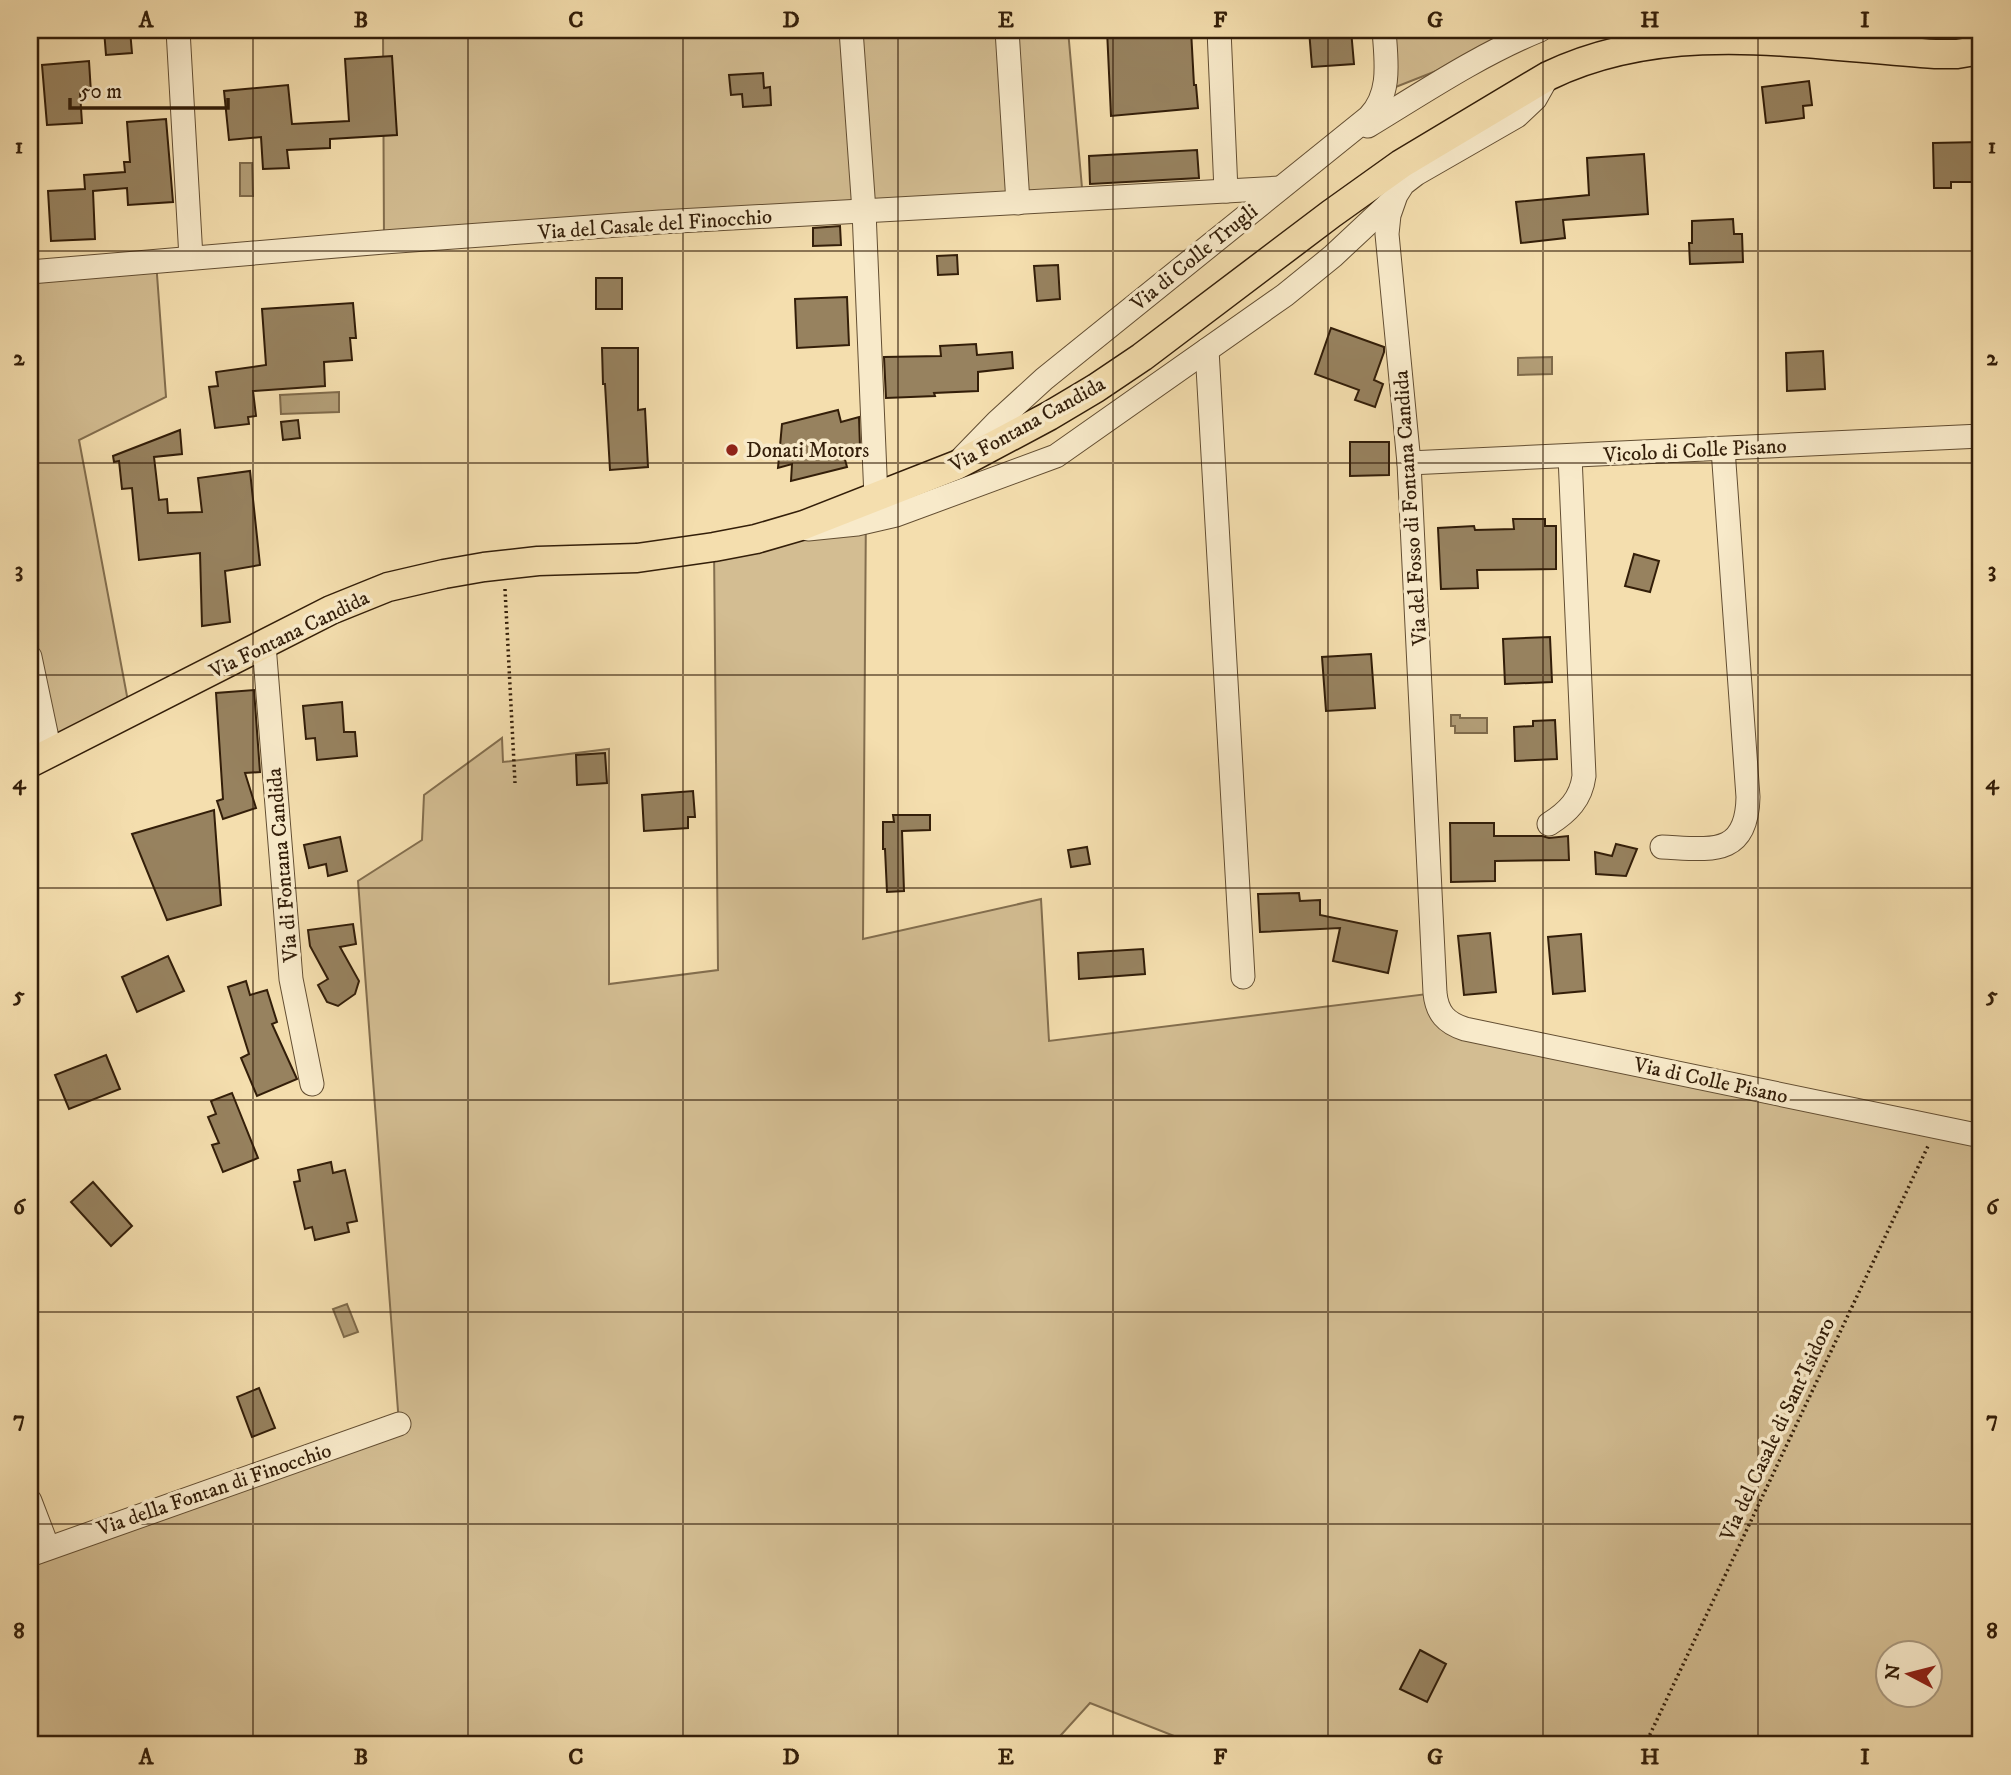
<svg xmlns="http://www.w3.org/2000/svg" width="2011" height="1775" font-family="'IM FELL DW Pica',serif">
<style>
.green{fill:#d3bd92;stroke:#836e4e;stroke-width:2;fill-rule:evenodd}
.water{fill:#b29d76;stroke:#7f6a4a;stroke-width:2}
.building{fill:#97825f;stroke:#331e09;stroke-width:2}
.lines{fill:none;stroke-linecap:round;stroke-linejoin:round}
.minor-casing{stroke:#634e32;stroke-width:25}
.major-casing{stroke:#331e09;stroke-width:31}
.path{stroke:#331e09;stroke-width:3.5;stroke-dasharray:2 3.5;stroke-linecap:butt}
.minor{stroke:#f8eaca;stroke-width:23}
.major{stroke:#f4deae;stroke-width:28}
.grid{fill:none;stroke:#331e09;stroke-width:2;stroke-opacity:0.55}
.poi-dot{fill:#8f2418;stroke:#f8eaca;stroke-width:2.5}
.labels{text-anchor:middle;stroke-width:7;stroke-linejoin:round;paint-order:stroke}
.street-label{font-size:21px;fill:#331e09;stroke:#f8eaca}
.poi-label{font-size:21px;fill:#331e09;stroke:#f8eaca;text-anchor:start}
.neatline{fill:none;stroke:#331e09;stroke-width:2.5}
.grid-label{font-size:23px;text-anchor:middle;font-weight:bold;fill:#331e09}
</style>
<rect width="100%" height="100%" fill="#f4deae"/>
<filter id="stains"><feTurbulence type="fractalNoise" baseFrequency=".00286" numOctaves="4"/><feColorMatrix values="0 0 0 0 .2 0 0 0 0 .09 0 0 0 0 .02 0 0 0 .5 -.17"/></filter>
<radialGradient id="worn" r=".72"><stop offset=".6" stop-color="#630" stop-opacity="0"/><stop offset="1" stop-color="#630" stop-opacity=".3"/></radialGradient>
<g class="green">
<path d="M 383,30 L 1068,30 L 1083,199 L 384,242 Z"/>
<path d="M 1384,30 L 1515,30 L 1515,40 L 1383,92 Z"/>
<path d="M 156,261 L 166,397 L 79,440 L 130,712 L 30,763 L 30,272 Z"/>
<path d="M 866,502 L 863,939 L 1041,899 L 1049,1041 L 1435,993 L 1441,1013 L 1981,1136 L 1981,1745 L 1197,1745 L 1090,1703 L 1052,1745 L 30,1745 L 30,1501 L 47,1548 L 399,1424 L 358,881 L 422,840 L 424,795 L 502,738 L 503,762 L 609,749 L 609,984 L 718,970 L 714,547 ZM 1888,1652 L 1930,1652 L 1930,1694 L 1888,1694 Z"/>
</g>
<g class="water">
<path d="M 240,163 L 252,163 L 253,196 L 240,196 Z"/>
<path d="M 1552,357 L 1552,374 L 1518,375 L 1518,358 Z"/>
<path d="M 339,392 L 339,412 L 281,414 L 280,395 Z"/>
<path d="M 1451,715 L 1460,715 L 1460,718 L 1487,718 L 1487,733 L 1455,733 L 1455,726 L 1451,726 Z"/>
<path d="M 347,1304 L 358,1332 L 344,1337 L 333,1309 Z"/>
</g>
<g class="building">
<path d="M 104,30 L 130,30 L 132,53 L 106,55 Z"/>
<path d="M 1107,30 L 1191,30 L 1194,85 L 1196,85 L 1198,108 L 1111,116 Z"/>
<path d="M 1309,30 L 1351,30 L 1354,64 L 1312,67 Z"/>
<path d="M 392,56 L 397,135 L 330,139 L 330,148 L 287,150 L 289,168 L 263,169 L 261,137 L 229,140 L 224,91 L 288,85 L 292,124 L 349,121 L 345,59 Z"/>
<path d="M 89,61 L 91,93 L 80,93 L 82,123 L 47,125 L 42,65 Z"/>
<path d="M 763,73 L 764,88 L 770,87 L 771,105 L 743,107 L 742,94 L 731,95 L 729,75 Z"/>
<path d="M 1809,81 L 1812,105 L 1803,106 L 1804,118 L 1766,123 L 1762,87 Z"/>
<path d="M 166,119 L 173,202 L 128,205 L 127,188 L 93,191 L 95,239 L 51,241 L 48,191 L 85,189 L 84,175 L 125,172 L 124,162 L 130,162 L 127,122 Z"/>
<path d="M 1981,142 L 1981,182 L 1951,182 L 1951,188 L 1934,188 L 1933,143 Z"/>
<path d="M 1197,150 L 1199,178 L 1090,184 L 1089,156 Z"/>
<path d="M 1644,154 L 1648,214 L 1563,220 L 1565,238 L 1521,243 L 1516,202 L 1589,195 L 1587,158 Z"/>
<path d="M 1733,219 L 1734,234 L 1742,234 L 1743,262 L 1690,264 L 1689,243 L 1692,243 L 1692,221 Z"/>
<path d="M 840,226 L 841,245 L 813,246 L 813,228 Z"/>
<path d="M 957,255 L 958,274 L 938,275 L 937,256 Z"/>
<path d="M 1058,265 L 1060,299 L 1037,301 L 1034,266 Z"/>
<rect x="596" y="278" width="26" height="31"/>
<path d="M 847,297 L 849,345 L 797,348 L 795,299 Z"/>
<path d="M 353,303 L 356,338 L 350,338 L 352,360 L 324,362 L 325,386 L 253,391 L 256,416 L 248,417 L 249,424 L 215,428 L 209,387 L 218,386 L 216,372 L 266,365 L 262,309 Z"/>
<path d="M 1331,328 L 1384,347 L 1384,352 L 1374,380 L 1383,384 L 1375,407 L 1355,400 L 1359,390 L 1315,374 Z"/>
<path d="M 976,344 L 977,355 L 1012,352 L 1013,368 L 978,372 L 978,391 L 934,393 L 935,396 L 886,398 L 884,357 L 941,356 L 940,346 Z"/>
<path d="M 602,348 L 638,348 L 638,410 L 645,409 L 648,467 L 610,470 L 605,384 L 603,384 Z"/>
<path d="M 1823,351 L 1825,389 L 1787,391 L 1786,353 Z"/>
<path d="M 838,410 L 841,422 L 859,417 L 860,447 L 843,452 L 847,467 L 791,481 L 792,464 L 778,468 L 782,424 Z"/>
<path d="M 298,420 L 300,438 L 283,440 L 281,422 Z"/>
<path d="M 180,430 L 182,454 L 154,457 L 159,500 L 167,499 L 168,513 L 202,512 L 198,478 L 250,471 L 260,565 L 225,571 L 230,622 L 202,626 L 200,553 L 139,560 L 132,488 L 122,489 L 119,461 L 114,462 L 113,456 Z"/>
<path d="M 1350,442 L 1389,442 L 1389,475 L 1350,476 Z"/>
<path d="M 1513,519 L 1545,519 L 1545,526 L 1556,526 L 1556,569 L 1477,570 L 1478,588 L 1441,589 L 1438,528 L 1474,526 L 1475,530 L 1514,529 Z"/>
<path d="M 1634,554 L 1659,561 L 1650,592 L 1625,586 Z"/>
<path d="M 1550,637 L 1552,682 L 1505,684 L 1503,639 Z"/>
<path d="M 1371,654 L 1375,708 L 1326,711 L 1322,657 Z"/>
<path d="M 254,690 L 260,772 L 245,773 L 256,808 L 223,819 L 217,801 L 223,799 L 216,693 Z"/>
<path d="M 342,702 L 344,732 L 355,732 L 357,756 L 317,760 L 315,738 L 306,739 L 303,706 Z"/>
<path d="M 1555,720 L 1557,759 L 1515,761 L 1514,727 L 1533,726 L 1533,721 Z"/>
<path d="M 605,753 L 607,783 L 577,785 L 576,755 Z"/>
<path d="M 693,791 L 695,817 L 688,817 L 688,828 L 644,831 L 642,795 Z"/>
<path d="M 214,810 L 221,905 L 167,920 L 132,834 Z"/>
<path d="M 893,815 L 930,815 L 930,830 L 902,831 L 904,891 L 887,892 L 885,849 L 883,849 L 883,822 L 894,822 Z"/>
<path d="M 1450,823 L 1494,823 L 1494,836 L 1542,836 L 1549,838 L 1568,836 L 1569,860 L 1495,861 L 1495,881 L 1451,882 Z"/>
<path d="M 340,837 L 347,871 L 328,876 L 326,864 L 309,868 L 304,845 Z"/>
<path d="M 1616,844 L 1637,849 L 1626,876 L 1596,874 L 1595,852 L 1612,856 Z"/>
<path d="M 1087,847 L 1090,864 L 1071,867 L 1068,850 Z"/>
<path d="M 1299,893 L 1300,901 L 1320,900 L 1320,915 L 1397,931 L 1388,973 L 1333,961 L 1340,928 L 1260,932 L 1258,894 Z"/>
<path d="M 353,924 L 356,944 L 340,947 L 359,981 L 355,994 L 338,1006 L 327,1002 L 318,985 L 328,979 L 310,946 L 308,930 Z"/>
<path d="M 1490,933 L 1496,992 L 1464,995 L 1458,936 Z"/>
<path d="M 1581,934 L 1585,991 L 1553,994 L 1548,937 Z"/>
<path d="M 1143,949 L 1145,974 L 1079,979 L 1078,953 Z"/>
<path d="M 168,956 L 184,991 L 137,1012 L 122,977 Z"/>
<path d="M 246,981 L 250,995 L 267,990 L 277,1022 L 272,1024 L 297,1079 L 257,1096 L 241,1058 L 249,1054 L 228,987 Z"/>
<path d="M 106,1055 L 120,1089 L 69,1109 L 55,1075 Z"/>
<path d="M 232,1093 L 258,1158 L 223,1172 L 212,1145 L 219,1143 L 208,1117 L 216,1114 L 211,1101 Z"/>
<path d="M 331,1162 L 333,1173 L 345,1170 L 357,1221 L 347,1223 L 349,1232 L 315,1240 L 312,1227 L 305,1229 L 294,1182 L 300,1181 L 298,1170 Z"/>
<path d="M 93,1182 L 132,1226 L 111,1246 L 71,1202 Z"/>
<path d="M 259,1388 L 275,1428 L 252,1437 L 237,1397 Z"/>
<path d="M 1420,1650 L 1446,1664 L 1427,1702 L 1400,1689 Z"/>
</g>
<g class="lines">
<defs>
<g id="minor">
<path d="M 178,30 L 191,258"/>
<path d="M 851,30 L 864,211 L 876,498"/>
<path d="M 1007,30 L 1018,203"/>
<path d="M 1219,30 L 1226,191"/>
<path d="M 1905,30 L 1907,52"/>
<path d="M 1548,76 L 1535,99 L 1517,116 L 1416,174 L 1403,184 L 1396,195 L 1389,215 L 1387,234 L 1409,463 L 1435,993 C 1437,1013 1446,1023 1465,1029 L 1981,1136"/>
<path d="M 1368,126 C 1424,92 1479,55 1540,30"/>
<path d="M 30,272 L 384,242 L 660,222 L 1280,188"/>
<path d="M 1207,350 L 1243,977"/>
<path d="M 963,457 L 997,422 L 1044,379 L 1369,117 C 1392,93 1386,60 1384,30"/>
<path d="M 1409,463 L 1981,436"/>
<path d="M 808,529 L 857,524 L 896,515 L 1056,456 L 1285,295 L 1333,256 L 1393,200"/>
<path d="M 264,645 L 291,979 L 312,1084"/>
<path d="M 30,657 L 50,752"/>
<path d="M 1549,824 C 1568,812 1581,799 1584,776 L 1570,456"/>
<path d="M 1662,847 C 1709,849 1747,858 1748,797 L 1723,449"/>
<path d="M 30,1501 L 48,1548"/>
<path d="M 30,1555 L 399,1424"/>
</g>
<path id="major" d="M 30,763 L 331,610 L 388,587 L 444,574 L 484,567 L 538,561 L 637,558 L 714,547 L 756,539 L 804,525 L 957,465 L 1049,416 L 1096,388 L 1142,357 L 1331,214 L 1401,164 L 1548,76 C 1670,17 1806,46 1935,54 L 1957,54 L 1981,50"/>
</defs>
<use href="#minor" class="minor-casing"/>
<use href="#major" class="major-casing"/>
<g class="path">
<path d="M 505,589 L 515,783"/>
<path d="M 1645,1745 L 1928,1146"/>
</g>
<use href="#minor" class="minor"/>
<use href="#major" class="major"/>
</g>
<path class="grid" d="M 253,30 L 253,1745M 468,30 L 468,1745M 683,30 L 683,1745M 898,30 L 898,1745M 1113,30 L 1113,1745M 1328,30 L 1328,1745M 1543,30 L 1543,1745M 1758,30 L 1758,1745M 30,251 L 1981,251M 30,463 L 1981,463M 30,675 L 1981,675M 30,888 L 1981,888M 30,1100 L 1981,1100M 30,1312 L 1981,1312M 30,1524 L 1981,1524"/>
<circle class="poi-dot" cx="732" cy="450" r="7"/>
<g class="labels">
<g class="street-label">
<text transform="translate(655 224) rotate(-4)" y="7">Via del Casale del Finocchio</text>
<text transform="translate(1194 257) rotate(-39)" y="7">Via di Colle Trugli</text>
<text transform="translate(1027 424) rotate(-29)" y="7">Via Fontana Candida</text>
<text transform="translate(1695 450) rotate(-3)" y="7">Vicolo di Colle Pisano</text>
<text transform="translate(1410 508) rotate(-94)" y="7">Via del Fosso di Fontana Candida</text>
<text transform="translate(289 634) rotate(-26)" y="7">Via Fontana Candida</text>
<text transform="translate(282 865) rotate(-95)" y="7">Via di Fontana Candida</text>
<text transform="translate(1711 1080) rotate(12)" y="7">Via di Colle Pisano</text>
<text transform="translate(1777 1429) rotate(-65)" y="7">Via del Casale di Sant'Isidoro</text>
<text transform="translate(214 1489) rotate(-19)" y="7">Via della Fontan di Finocchio</text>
</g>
<g class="poi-label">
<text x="746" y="457">Donati Motors</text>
</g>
</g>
<rect width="2011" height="1775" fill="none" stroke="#f4deae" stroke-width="77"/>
<g transform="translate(1909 1674) rotate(277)"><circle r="33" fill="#f8eaca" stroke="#a9987d" stroke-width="2"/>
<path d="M0-5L12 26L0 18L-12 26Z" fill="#8f2418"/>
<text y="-10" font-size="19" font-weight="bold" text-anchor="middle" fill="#331e09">N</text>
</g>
<path d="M70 98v10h158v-10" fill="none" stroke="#331e09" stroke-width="3.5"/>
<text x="80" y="98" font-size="21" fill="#331e09" stroke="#f8eaca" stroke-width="5" paint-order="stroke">50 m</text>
<rect x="38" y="38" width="1934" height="1698" class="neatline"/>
<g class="grid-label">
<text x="146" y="27">A</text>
<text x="361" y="27">B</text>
<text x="576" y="27">C</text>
<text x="791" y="27">D</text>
<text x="1006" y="27">E</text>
<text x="1220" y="27">F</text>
<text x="1435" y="27">G</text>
<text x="1650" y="27">H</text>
<text x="1865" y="27">I</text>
<text x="19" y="153">1</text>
<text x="1992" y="153">1</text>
<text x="19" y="365">2</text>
<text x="1992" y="365">2</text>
<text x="19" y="577">3</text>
<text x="1992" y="577">3</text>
<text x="19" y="789">4</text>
<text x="1992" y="789">4</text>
<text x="19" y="1002">5</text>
<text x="1992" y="1002">5</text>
<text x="19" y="1214">6</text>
<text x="1992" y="1214">6</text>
<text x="19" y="1426">7</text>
<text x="1992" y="1426">7</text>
<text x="19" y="1638">8</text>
<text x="1992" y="1638">8</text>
<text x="146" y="1764">A</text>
<text x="361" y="1764">B</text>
<text x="576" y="1764">C</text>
<text x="791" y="1764">D</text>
<text x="1006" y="1764">E</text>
<text x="1220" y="1764">F</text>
<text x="1435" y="1764">G</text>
<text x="1650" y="1764">H</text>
<text x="1865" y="1764">I</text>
</g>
<rect width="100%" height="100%" filter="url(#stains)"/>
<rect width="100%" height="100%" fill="url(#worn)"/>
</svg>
